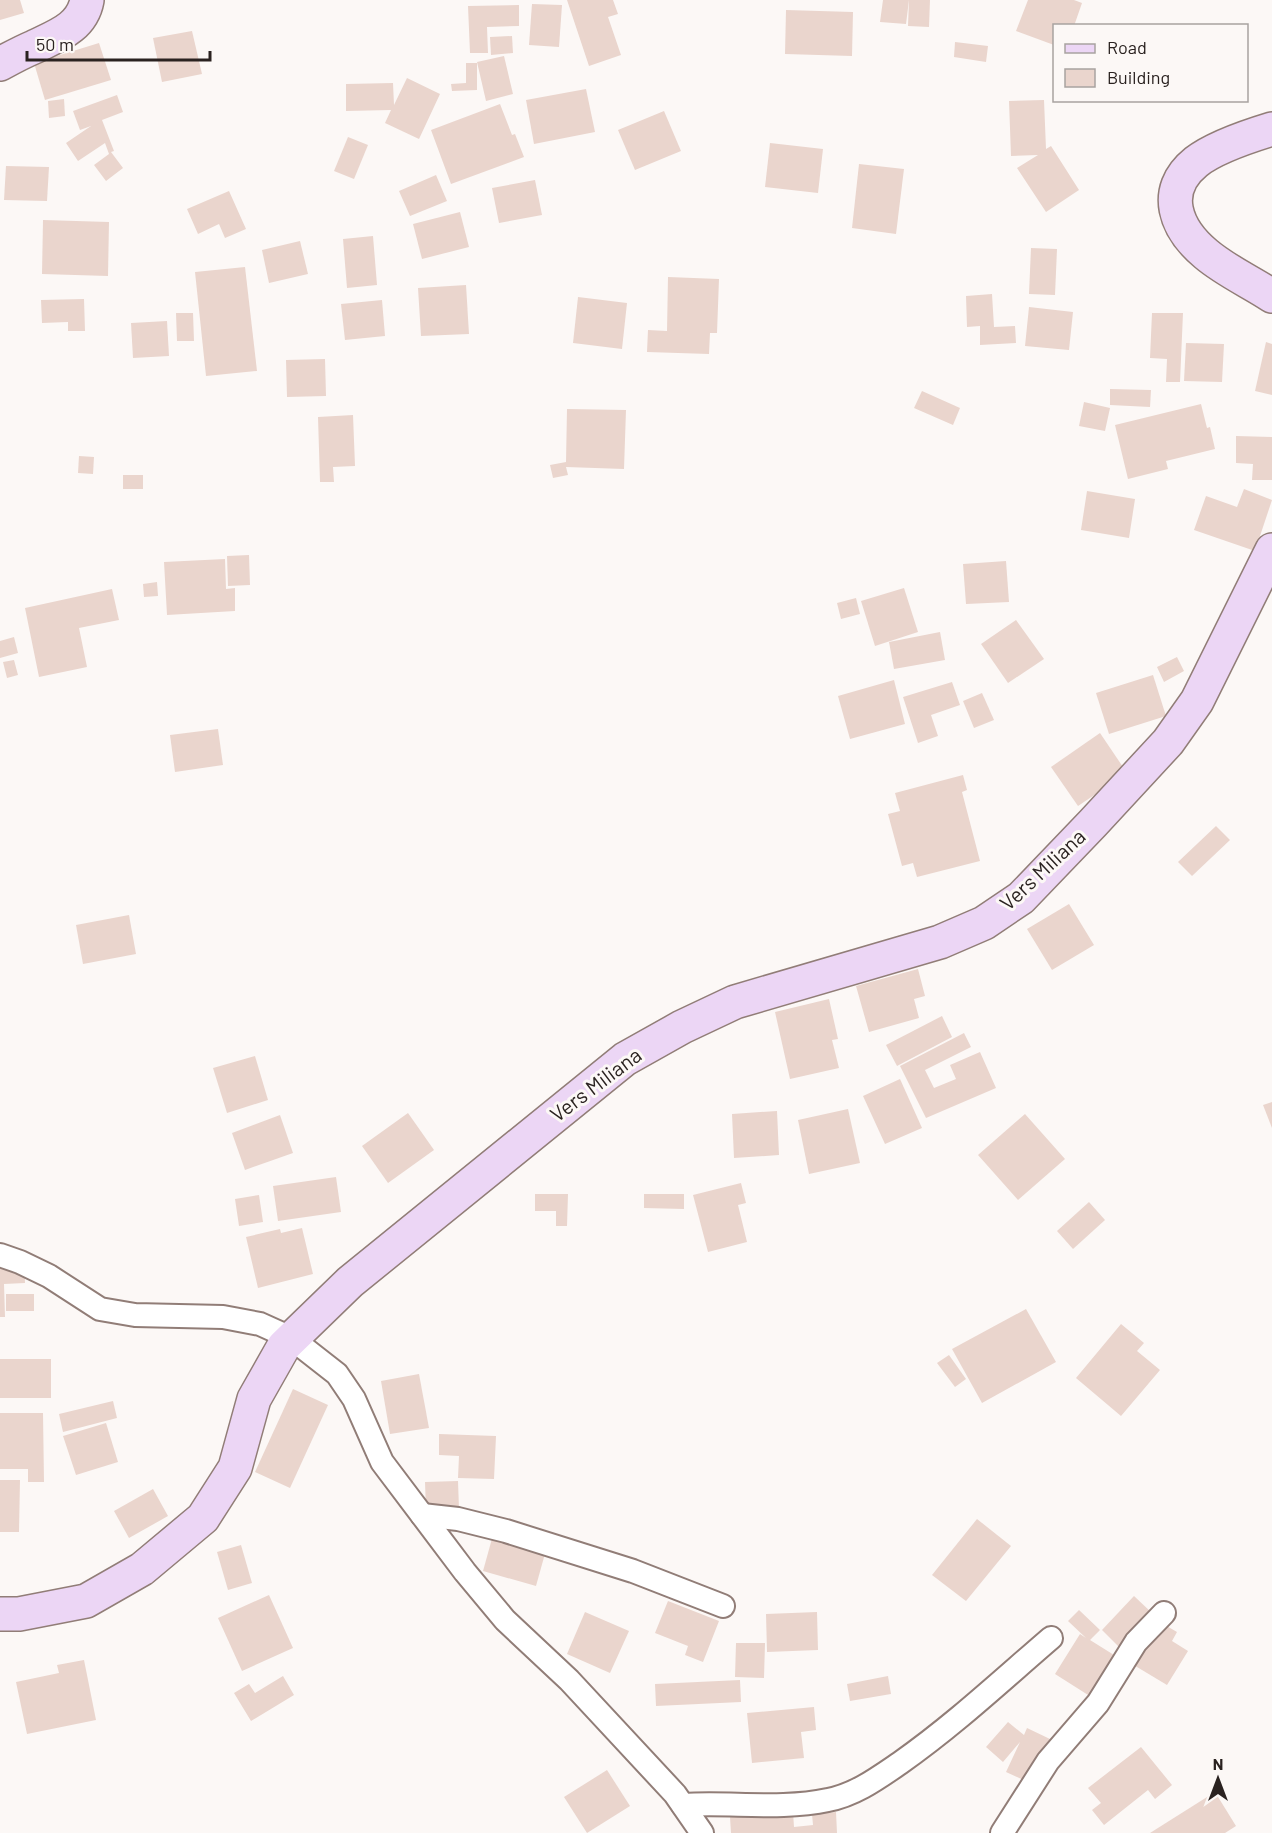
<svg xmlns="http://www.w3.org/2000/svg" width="1272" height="1833" font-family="Barlow,sans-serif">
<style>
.building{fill:#ead5cd}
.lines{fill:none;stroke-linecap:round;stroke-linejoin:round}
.minor-casing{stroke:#917d77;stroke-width:26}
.secondary-casing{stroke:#917d77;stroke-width:36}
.minor{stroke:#fff;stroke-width:22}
.secondary{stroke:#ecd6f5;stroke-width:33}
.labels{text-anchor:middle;stroke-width:6;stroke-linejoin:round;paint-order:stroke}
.street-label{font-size:21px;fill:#2a2220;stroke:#fcf8f6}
</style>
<rect width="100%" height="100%" fill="#fcf8f6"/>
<g class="building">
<path d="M 0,0 L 20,0 L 24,13 L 0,20 Z"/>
<path d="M 567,0 L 613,0 L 618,14 L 608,17 L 621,55 L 589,66 Z"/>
<path d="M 883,0 L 909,0 L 906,24 L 880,22 Z"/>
<path d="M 909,0 L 930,0 L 929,27 L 908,26 Z"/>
<path d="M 1028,0 L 1074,0 L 1082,3 L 1074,26 L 1054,26 L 1054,45 L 1016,31 Z"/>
<path d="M 532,4 L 562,5 L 559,47 L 529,45 Z"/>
<path d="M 519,5 L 519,26 L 487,27 L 488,53 L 470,53 L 468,6 Z"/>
<path d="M 786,10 L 853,12 L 852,56 L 785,54 Z"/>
<path d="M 192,31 L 202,74 L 162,82 L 153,38 Z"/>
<path d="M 512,36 L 513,53 L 491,55 L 490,37 Z"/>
<path d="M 955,42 L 988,46 L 986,62 L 954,57 Z"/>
<path d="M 99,43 L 111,80 L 45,100 L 34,63 Z"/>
<path d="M 504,56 L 513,94 L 486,101 L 477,62 Z"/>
<path d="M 466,63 L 477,63 L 477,90 L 452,91 L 451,84 L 466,83 Z"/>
<path d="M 407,78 L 440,94 L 419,139 L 385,123 L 391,110 L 346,111 L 346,84 L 393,83 L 394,105 Z"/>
<path d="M 586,89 L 595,132 L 534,144 L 526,100 Z"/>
<path d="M 117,95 L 123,112 L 102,120 L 114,151 L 111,152 L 123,168 L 106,181 L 94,165 L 109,154 L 105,143 L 78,161 L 66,143 L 91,126 L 80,130 L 73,111 Z"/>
<path d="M 64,99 L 65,116 L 49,118 L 48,101 Z"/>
<path d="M 1044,100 L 1046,149 L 1051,146 L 1079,190 L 1046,212 L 1017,168 L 1038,155 L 1011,156 L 1009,101 Z"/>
<path d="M 500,104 L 512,135 L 515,134 L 524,157 L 451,184 L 431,130 Z"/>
<path d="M 664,111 L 681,151 L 635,170 L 618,130 Z"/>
<path d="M 348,137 L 368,145 L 354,179 L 334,171 Z"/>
<path d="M 770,143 L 823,149 L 818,193 L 765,187 Z"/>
<path d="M 859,164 L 904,169 L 896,234 L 852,228 Z"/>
<path d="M 6,166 L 49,167 L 47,201 L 4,200 Z"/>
<path d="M 436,175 L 447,201 L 410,216 L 399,191 Z"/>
<path d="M 535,180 L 542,215 L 499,223 L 492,188 Z"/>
<path d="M 229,191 L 246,229 L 225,238 L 219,224 L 198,234 L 187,209 Z"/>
<path d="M 460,212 L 469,247 L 422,259 L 413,224 Z"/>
<path d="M 43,220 L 109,222 L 108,276 L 42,274 Z"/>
<path d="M 373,236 L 377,285 L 347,288 L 343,239 Z"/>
<path d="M 300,241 L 308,274 L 269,283 L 262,250 Z"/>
<path d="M 1031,248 L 1057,249 L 1055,295 L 1029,294 Z"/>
<path d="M 245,267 L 257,371 L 206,376 L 195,272 Z"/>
<path d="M 668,277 L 719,279 L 717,333 L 710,333 L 709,354 L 647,352 L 648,330 L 667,331 Z"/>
<path d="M 466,285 L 469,334 L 421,336 L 418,288 Z"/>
<path d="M 992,294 L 994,327 L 1015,326 L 1016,343 L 980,345 L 980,326 L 967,327 L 966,296 Z"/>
<path d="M 578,297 L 627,303 L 622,349 L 573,343 Z"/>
<path d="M 84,299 L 85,331 L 68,331 L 68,322 L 42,323 L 41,300 Z"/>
<path d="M 382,300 L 385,336 L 345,340 L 341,304 Z"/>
<path d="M 1029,307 L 1073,312 L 1069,350 L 1025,346 Z"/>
<path d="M 176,313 L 193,313 L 194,341 L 177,341 Z"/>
<path d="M 1152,313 L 1183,313 L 1180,382 L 1166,382 L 1167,359 L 1150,358 Z"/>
<path d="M 167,321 L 169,356 L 133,358 L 131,323 Z"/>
<path d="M 1266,342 L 1272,344 L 1272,395 L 1255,391 Z"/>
<path d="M 1186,343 L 1224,344 L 1222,382 L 1184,381 Z"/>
<path d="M 325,359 L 326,396 L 287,397 L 286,360 Z"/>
<path d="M 1110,389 L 1151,390 L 1150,407 L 1110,405 Z"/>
<path d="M 922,391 L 960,408 L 953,425 L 914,408 Z"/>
<path d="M 1084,402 L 1110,408 L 1105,431 L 1079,426 Z"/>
<path d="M 1201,404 L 1207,428 L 1210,427 L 1215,449 L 1166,461 L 1168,469 L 1128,479 L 1115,425 Z"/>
<path d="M 567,409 L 626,410 L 624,469 L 566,467 L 568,475 L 553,478 L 550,465 L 566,462 Z"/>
<path d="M 353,415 L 355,466 L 333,467 L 334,482 L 320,482 L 318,417 Z"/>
<path d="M 1236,436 L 1272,437 L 1272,480 L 1252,480 L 1253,464 L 1236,463 Z"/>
<path d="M 79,456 L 94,457 L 93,474 L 78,473 Z"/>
<rect x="123" y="475" width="20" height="14"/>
<path d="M 1244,489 L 1272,500 L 1255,551 L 1194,530 L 1206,496 L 1237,507 Z"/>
<path d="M 1087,491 L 1135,499 L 1129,538 L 1081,530 Z"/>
<path d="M 249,555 L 250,585 L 228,586 L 227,556 Z"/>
<path d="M 225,559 L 226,589 L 235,588 L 235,611 L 167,615 L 164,562 Z"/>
<path d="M 1006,561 L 1009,602 L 966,604 L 963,564 Z"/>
<path d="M 157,582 L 158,596 L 144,597 L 143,584 Z"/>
<path d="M 904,588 L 918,632 L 875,646 L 861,601 Z"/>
<path d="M 112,589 L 119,620 L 79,628 L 87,667 L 39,677 L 25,608 Z"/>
<path d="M 856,598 L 860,614 L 841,619 L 837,603 Z"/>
<path d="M 1016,620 L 1044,659 L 1008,683 L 981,644 Z"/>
<path d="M 940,632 L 945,660 L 894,669 L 889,642 Z"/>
<path d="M 14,637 L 18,653 L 0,658 L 0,641 Z"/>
<path d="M 1177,657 L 1184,671 L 1164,682 L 1157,667 Z"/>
<path d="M 14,660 L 18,675 L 7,678 L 3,662 Z"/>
<path d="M 1153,675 L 1166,716 L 1109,734 L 1096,693 Z"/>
<path d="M 894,680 L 905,724 L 850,739 L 838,696 Z"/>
<path d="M 952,682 L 960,705 L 931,715 L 938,736 L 918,743 L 903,697 Z"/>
<path d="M 982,693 L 994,720 L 974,728 L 963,701 Z"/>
<path d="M 218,729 L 223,765 L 175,772 L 170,735 Z"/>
<path d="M 1100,733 L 1127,773 L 1078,806 L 1051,767 Z"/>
<path d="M 963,775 L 967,790 L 962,792 L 980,861 L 917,877 L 913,863 L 902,866 L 888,814 L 900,811 L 895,793 Z"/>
<path d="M 1216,826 L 1230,840 L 1192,876 L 1178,862 Z"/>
<path d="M 1069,904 L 1094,945 L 1052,970 L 1027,929 Z"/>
<path d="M 129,915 L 136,954 L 83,964 L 76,925 Z"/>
<path d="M 918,969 L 925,996 L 914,999 L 919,1018 L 869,1032 L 856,986 Z"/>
<path d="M 829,999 L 838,1039 L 832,1040 L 839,1068 L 790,1079 L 775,1012 Z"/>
<path d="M 942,1016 L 952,1037 L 897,1066 L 886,1045 Z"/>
<path d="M 964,1033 L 971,1047 L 925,1070 L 934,1088 L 956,1079 L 950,1065 L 980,1052 L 996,1088 L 926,1118 L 900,1066 Z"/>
<path d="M 255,1056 L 268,1100 L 227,1113 L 213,1068 Z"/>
<path d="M 900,1079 L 922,1128 L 885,1144 L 863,1096 Z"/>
<path d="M 1272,1102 L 1272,1128 L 1263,1105 Z"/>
<path d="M 848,1109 L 860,1163 L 809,1174 L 798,1120 Z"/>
<path d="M 777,1111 L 779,1155 L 734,1158 L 732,1114 Z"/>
<path d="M 408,1113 L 434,1150 L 388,1183 L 362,1146 Z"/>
<path d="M 1025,1114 L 1065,1159 L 1018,1200 L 978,1155 Z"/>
<path d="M 280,1115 L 293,1153 L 245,1170 L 232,1133 Z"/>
<path d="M 336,1177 L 341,1212 L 278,1221 L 273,1186 Z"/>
<path d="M 741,1183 L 746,1203 L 738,1205 L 747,1242 L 708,1252 L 693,1195 Z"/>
<path d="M 535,1194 L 568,1194 L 567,1226 L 556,1226 L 556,1211 L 535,1211 Z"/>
<path d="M 644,1194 L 684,1194 L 684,1209 L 644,1208 Z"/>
<path d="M 259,1195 L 263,1222 L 239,1226 L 235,1199 Z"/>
<path d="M 1089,1202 L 1105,1220 L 1073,1249 L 1057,1231 Z"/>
<path d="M 302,1228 L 313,1274 L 258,1288 L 246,1237 L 280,1229 L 281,1233 Z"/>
<path d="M 0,1255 L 24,1255 L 25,1283 L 4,1284 L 5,1317 L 0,1317 Z"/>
<rect x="6" y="1294" width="28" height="17"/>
<path d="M 1026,1309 L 1056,1362 L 982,1403 L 952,1349 Z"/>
<path d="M 1121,1324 L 1144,1343 L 1137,1351 L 1160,1370 L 1121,1416 L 1076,1378 Z"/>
<path d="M 949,1355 L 966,1379 L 955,1387 L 937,1363 Z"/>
<rect x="0" y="1359" width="51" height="39"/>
<path d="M 419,1374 L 429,1428 L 390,1434 L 381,1381 Z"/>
<path d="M 293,1389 L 328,1405 L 290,1488 L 255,1472 Z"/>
<path d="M 113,1401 L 117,1418 L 63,1432 L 59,1414 Z"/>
<path d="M 0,1413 L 43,1413 L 44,1482 L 28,1482 L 28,1469 L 0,1469 Z"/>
<path d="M 106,1423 L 118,1462 L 76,1475 L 63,1436 Z"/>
<path d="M 439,1434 L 496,1436 L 494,1479 L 458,1478 L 459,1456 L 439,1455 Z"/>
<path d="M 0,1480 L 20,1480 L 19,1532 L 0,1532 Z"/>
<path d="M 458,1481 L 459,1509 L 426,1510 L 425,1482 Z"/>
<path d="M 153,1489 L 168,1516 L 129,1538 L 114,1511 Z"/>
<path d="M 977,1519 L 1011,1546 L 966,1601 L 932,1575 Z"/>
<path d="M 493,1535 L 546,1550 L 536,1586 L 483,1571 Z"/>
<path d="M 241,1545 L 252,1583 L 228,1590 L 217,1552 Z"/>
<path d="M 269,1595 L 293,1648 L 242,1671 L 218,1618 Z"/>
<path d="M 1134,1596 L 1153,1614 L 1121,1649 L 1102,1630 Z"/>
<path d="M 668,1601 L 719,1621 L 703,1662 L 685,1655 L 688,1646 L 655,1633 Z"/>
<path d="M 1079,1610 L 1100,1630 L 1090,1640 L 1122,1660 L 1096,1700 L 1055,1674 L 1080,1634 L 1086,1638 L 1068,1621 Z"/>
<path d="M 585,1612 L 629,1631 L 610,1673 L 567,1654 Z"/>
<path d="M 817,1612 L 818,1650 L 767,1652 L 766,1614 Z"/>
<path d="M 1158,1621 L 1177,1632 L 1172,1641 L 1188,1651 L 1167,1685 L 1132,1664 Z"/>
<path d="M 736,1643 L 765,1643 L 764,1678 L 735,1677 Z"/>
<path d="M 84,1660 L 96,1720 L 27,1734 L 16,1682 L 59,1673 L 57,1665 Z"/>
<path d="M 283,1676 L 294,1695 L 251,1721 L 234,1693 L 249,1684 L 255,1693 Z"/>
<path d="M 888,1676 L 891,1694 L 850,1701 L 847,1684 Z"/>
<path d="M 740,1680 L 741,1702 L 656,1706 L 655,1684 Z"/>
<path d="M 814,1707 L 816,1730 L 801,1732 L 804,1758 L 752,1763 L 747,1713 Z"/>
<path d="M 1008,1722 L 1024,1735 L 1027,1728 L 1050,1739 L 1030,1783 L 1006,1772 L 1020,1742 L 1003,1762 L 986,1747 Z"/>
<path d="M 1141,1747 L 1172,1785 L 1155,1799 L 1148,1790 L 1104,1825 L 1092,1810 L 1101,1803 L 1088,1788 Z"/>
<path d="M 607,1770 L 630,1806 L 587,1833 L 564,1797 Z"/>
<path d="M 1215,1792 L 1236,1826 L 1225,1833 L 1150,1833 Z"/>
<path d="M 793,1812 L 794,1827 L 813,1825 L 812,1814 L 836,1812 L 837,1833 L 731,1833 L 730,1817 Z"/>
</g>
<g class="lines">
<defs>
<g id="minor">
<path d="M 0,1255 L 20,1262 L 49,1276 L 100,1309 L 135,1315 L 223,1317 L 260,1324 L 291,1338 L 337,1374 L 354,1399 L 382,1462 L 465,1572 L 505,1620 L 569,1680 L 675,1794 L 702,1833"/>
<path d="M 422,1515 L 458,1519 L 506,1531 L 633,1571 L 723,1606"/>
<path d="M 683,1805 C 731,1802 781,1810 828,1800 C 855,1795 878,1778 900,1763 C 954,1725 1001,1681 1051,1638"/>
<path d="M 1002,1833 L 1048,1761 L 1098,1703 L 1136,1642 L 1164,1613"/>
</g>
<g id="secondary">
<path d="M 0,64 C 11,58 22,52 34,47 C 56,36 82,28 87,0"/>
<path d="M 1272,129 C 1249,136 1215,147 1196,162 C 1160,191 1176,229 1206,254 C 1226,271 1251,282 1272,296"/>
<path d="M 0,1614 L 19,1614 L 86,1601 L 142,1569 L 203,1518 L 235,1468 L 254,1399 L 284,1346 L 350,1282 L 625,1059 L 682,1027 L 735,1002 L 940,942 L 984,923 L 1021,898 L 1093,823 L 1168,742 L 1197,701 L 1272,550"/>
</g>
</defs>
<use href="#minor" class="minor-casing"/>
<use href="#secondary" class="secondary-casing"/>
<use href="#minor" class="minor"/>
<use href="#secondary" class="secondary"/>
</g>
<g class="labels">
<g class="street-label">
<text transform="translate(1043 870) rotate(-43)" y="7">Vers Miliana</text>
<text transform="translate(596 1085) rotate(-37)" y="7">Vers Miliana</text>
</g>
</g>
<rect x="1053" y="24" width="195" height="78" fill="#fcf8f6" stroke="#a8a2a0" stroke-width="1.5"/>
<rect x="1065" y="44" width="30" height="9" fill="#ecd6f5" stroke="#a8a2a0" stroke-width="1.5"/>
<text x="1107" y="54" font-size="18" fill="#2a2220">Road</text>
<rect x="1065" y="69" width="30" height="18" fill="#ead5cd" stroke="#a8a2a0" stroke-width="1.5"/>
<text x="1107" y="84" font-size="18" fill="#2a2220">Building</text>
<g transform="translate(1218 1779)" stroke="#fcf8f6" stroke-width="4.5" paint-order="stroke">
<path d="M0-4.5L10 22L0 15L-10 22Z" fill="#2a2220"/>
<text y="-9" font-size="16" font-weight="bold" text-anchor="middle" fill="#2a2220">N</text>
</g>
<path d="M27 51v9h183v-9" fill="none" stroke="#2a2220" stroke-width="3"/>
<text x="36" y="51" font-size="18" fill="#2a2220" stroke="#fcf8f6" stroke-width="4.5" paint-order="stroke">50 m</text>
</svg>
